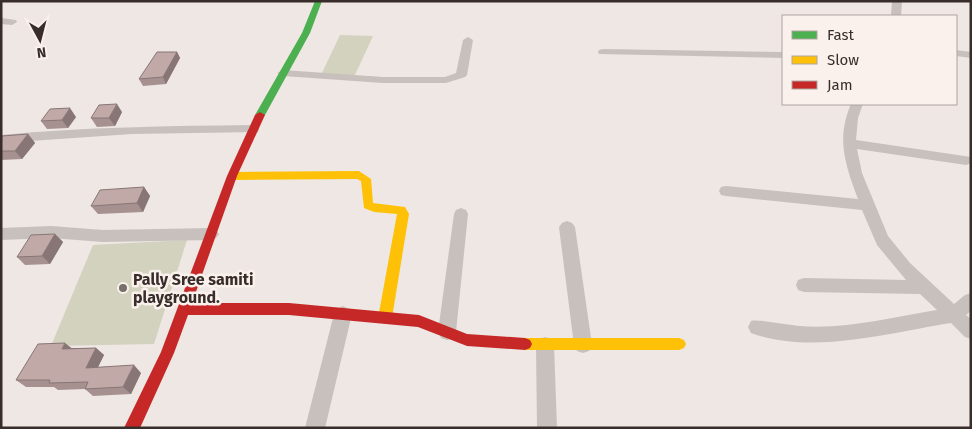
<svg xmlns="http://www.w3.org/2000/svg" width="972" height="429" font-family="'Fira Sans',sans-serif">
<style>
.green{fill:#d2d2bf}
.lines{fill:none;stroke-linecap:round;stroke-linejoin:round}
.street{fill:#c7c0bd;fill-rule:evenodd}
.fast{fill:#4caf50;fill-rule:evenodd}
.slow{fill:#ffc107;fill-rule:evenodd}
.jam{fill:#c62828;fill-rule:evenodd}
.wall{fill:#a69190}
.shaded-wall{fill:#877675}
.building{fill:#c1a9a7;stroke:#877675}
.poi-dot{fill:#786e6c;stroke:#faf1ed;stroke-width:2}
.labels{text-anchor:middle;stroke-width:5;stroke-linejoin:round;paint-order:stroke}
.poi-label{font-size:16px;font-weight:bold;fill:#392d2b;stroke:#faf1ed;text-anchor:start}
</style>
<rect width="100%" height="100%" fill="#eee7e4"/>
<g class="green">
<path d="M 340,35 L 373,36 L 354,77 L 321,75 Z"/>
<path d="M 187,240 L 154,344 L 51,346 L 93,245 Z"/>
</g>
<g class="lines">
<g class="street">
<path d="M 892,1 L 902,1 L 901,16 L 891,16 Z"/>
<path d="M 1,18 L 16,20 L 17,22 L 12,25 L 1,24 Z"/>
<path d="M 468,37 L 473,40 L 467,75 L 465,77 L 446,83 L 383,83 L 283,76 L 277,73 L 283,70 L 383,77 L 445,77 L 456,73 L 463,40 Z"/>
<path d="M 603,49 L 783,52 L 783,58 L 599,54 L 598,52 L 599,50 Z"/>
<path d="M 956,50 L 971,52 L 971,58 L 956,56 Z"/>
<path d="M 851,104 L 863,104 L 858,118 L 856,140 L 971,157 L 971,163 L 966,165 L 857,149 L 862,173 L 888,236 L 910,263 L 954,304 L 965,295 L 971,293 L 971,311 L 966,315 L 971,319 L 971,339 L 965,337 L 951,323 C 888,333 812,355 751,333 L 748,327 L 751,321 C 757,319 789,325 800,326 C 844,330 892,317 937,310 L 920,294 L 804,292 L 798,290 L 796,285 L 798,280 L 804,278 L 906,280 L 877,245 L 862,210 L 726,196 L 721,195 L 719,191 L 721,187 L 726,186 L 858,199 C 845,164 836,139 851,104 Z"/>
<path d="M 253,125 L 258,126 L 259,129 L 258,132 L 132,134 L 1,143 L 1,135 C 85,127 169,126 253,125 Z"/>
<path d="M 461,208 L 466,210 L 468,214 L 456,332 L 453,338 L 447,340 L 441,338 L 438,332 L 454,214 L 456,210 Z"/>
<path d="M 567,221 L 572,223 L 575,227 L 592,345 L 589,351 L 583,353 L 577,351 L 574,345 L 559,227 L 562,223 Z"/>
<path d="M 51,226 L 103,230 L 211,228 L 216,230 L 219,234 L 216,238 L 211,240 L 103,242 L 51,238 L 1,240 L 1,228 Z"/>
<path d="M 343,306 L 349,309 L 352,314 L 325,428 L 305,428 L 334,314 L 337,309 Z"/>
<path d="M 545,337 L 551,339 L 554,345 L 557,428 L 537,428 L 536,345 L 539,339 Z"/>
</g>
<path class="fast" d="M 315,1 L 322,1 L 310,33 L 265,115 L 263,117 L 257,117 L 255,115 L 302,33 Z"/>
<g class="slow">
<path d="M 359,171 L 371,179 L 373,203 L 405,207 L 409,214 L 392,318 L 390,322 L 385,324 L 380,322 L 378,318 L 397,214 L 374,212 L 364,208 L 361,181 L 357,179 L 232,180 L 227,176 L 232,172 Z"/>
<path d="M 525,338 L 679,338 L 684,340 L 686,344 L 684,348 L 679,350 L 525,350 L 520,348 L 518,344 L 520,340 Z"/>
</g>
<path class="jam" d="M 260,112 L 265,115 L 237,176 L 192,303 L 289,303 L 419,315 L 467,334 L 525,338 L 530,340 L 532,344 L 530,348 L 525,350 L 467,346 L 418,327 L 289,315 L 188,315 L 174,353 L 140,428 L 124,428 L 161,352 L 227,176 L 255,115 Z"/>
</g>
<g class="wall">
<path d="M 177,52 L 180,58 L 166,84 L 143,86 L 139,79 Z"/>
<path d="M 122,112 L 115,126 L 97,127 L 91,118 Z"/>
<path d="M 76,117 L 68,128 L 47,129 L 41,121 Z"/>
<path d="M 28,134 L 35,143 L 22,159 L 1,160 L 1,137 Z"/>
<path d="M 144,187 L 150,196 L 143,212 L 98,214 L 91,206 Z"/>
<path d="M 55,234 L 63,242 L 50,264 L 25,265 L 17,257 Z"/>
<path d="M 71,348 L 96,348 L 104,355 L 98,367 L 141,373 L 131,394 L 93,396 L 85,389 L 58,390 L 54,387 L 26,387 L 16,380 Z"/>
</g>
<g class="shaded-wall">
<path d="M 177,52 L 180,58 L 166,84 L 163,77 Z"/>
<path d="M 117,104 L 122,112 L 115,126 L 109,118 Z"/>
<path d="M 70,108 L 76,117 L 68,128 L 62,120 Z"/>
<path d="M 28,134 L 35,143 L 22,159 L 15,151 Z"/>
<path d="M 144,187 L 150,196 L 143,212 L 137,203 Z"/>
<path d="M 55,234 L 63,242 L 50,264 L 42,256 Z"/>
<path d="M 65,343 L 74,350 L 62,349 Z"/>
<path d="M 96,348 L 104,355 L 94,375 L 86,368 Z"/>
<path d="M 134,365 L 141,373 L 131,394 L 123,387 Z"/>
</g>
<g class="building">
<path d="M 157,52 L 177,52 L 163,77 L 139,79 Z"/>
<path d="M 117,104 L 109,118 L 91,118 L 99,105 Z"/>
<path d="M 70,108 L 62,120 L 41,121 L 50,109 Z"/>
<path d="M 28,134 L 15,151 L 1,151 L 2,136 Z"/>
<path d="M 144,187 L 137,203 L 91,206 L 100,190 Z"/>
<path d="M 55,234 L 42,256 L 17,257 L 31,235 Z"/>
<path d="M 65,343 L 62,349 L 96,348 L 86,368 L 134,365 L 123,387 L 85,389 L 88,382 L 49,383 L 50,380 L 16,380 L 38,344 Z"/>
</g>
<circle class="poi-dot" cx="123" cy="288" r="5"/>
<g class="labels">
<g class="poi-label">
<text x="133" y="285">Pally Sree samiti<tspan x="133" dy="18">playground.</tspan></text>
</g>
</g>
<rect width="972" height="429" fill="none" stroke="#392d2b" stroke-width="5"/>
<rect x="782" y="15" width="175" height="90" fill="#faf1ed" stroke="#ada39f"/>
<rect x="792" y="31" width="25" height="8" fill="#4caf50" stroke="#ada39f"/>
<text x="827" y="40" font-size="15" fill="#392d2b">Fast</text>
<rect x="792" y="56" width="25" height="8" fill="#ffc107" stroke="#ada39f"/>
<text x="827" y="65" font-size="15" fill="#392d2b">Slow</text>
<rect x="792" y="81" width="25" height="8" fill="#c62828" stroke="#ada39f"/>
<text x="827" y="90" font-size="15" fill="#392d2b">Jam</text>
<g transform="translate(40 40) rotate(173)" stroke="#faf1ed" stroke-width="4" paint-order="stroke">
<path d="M0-4L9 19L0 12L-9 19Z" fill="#392d2b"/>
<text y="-8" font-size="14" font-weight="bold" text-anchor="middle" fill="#392d2b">N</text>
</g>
</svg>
